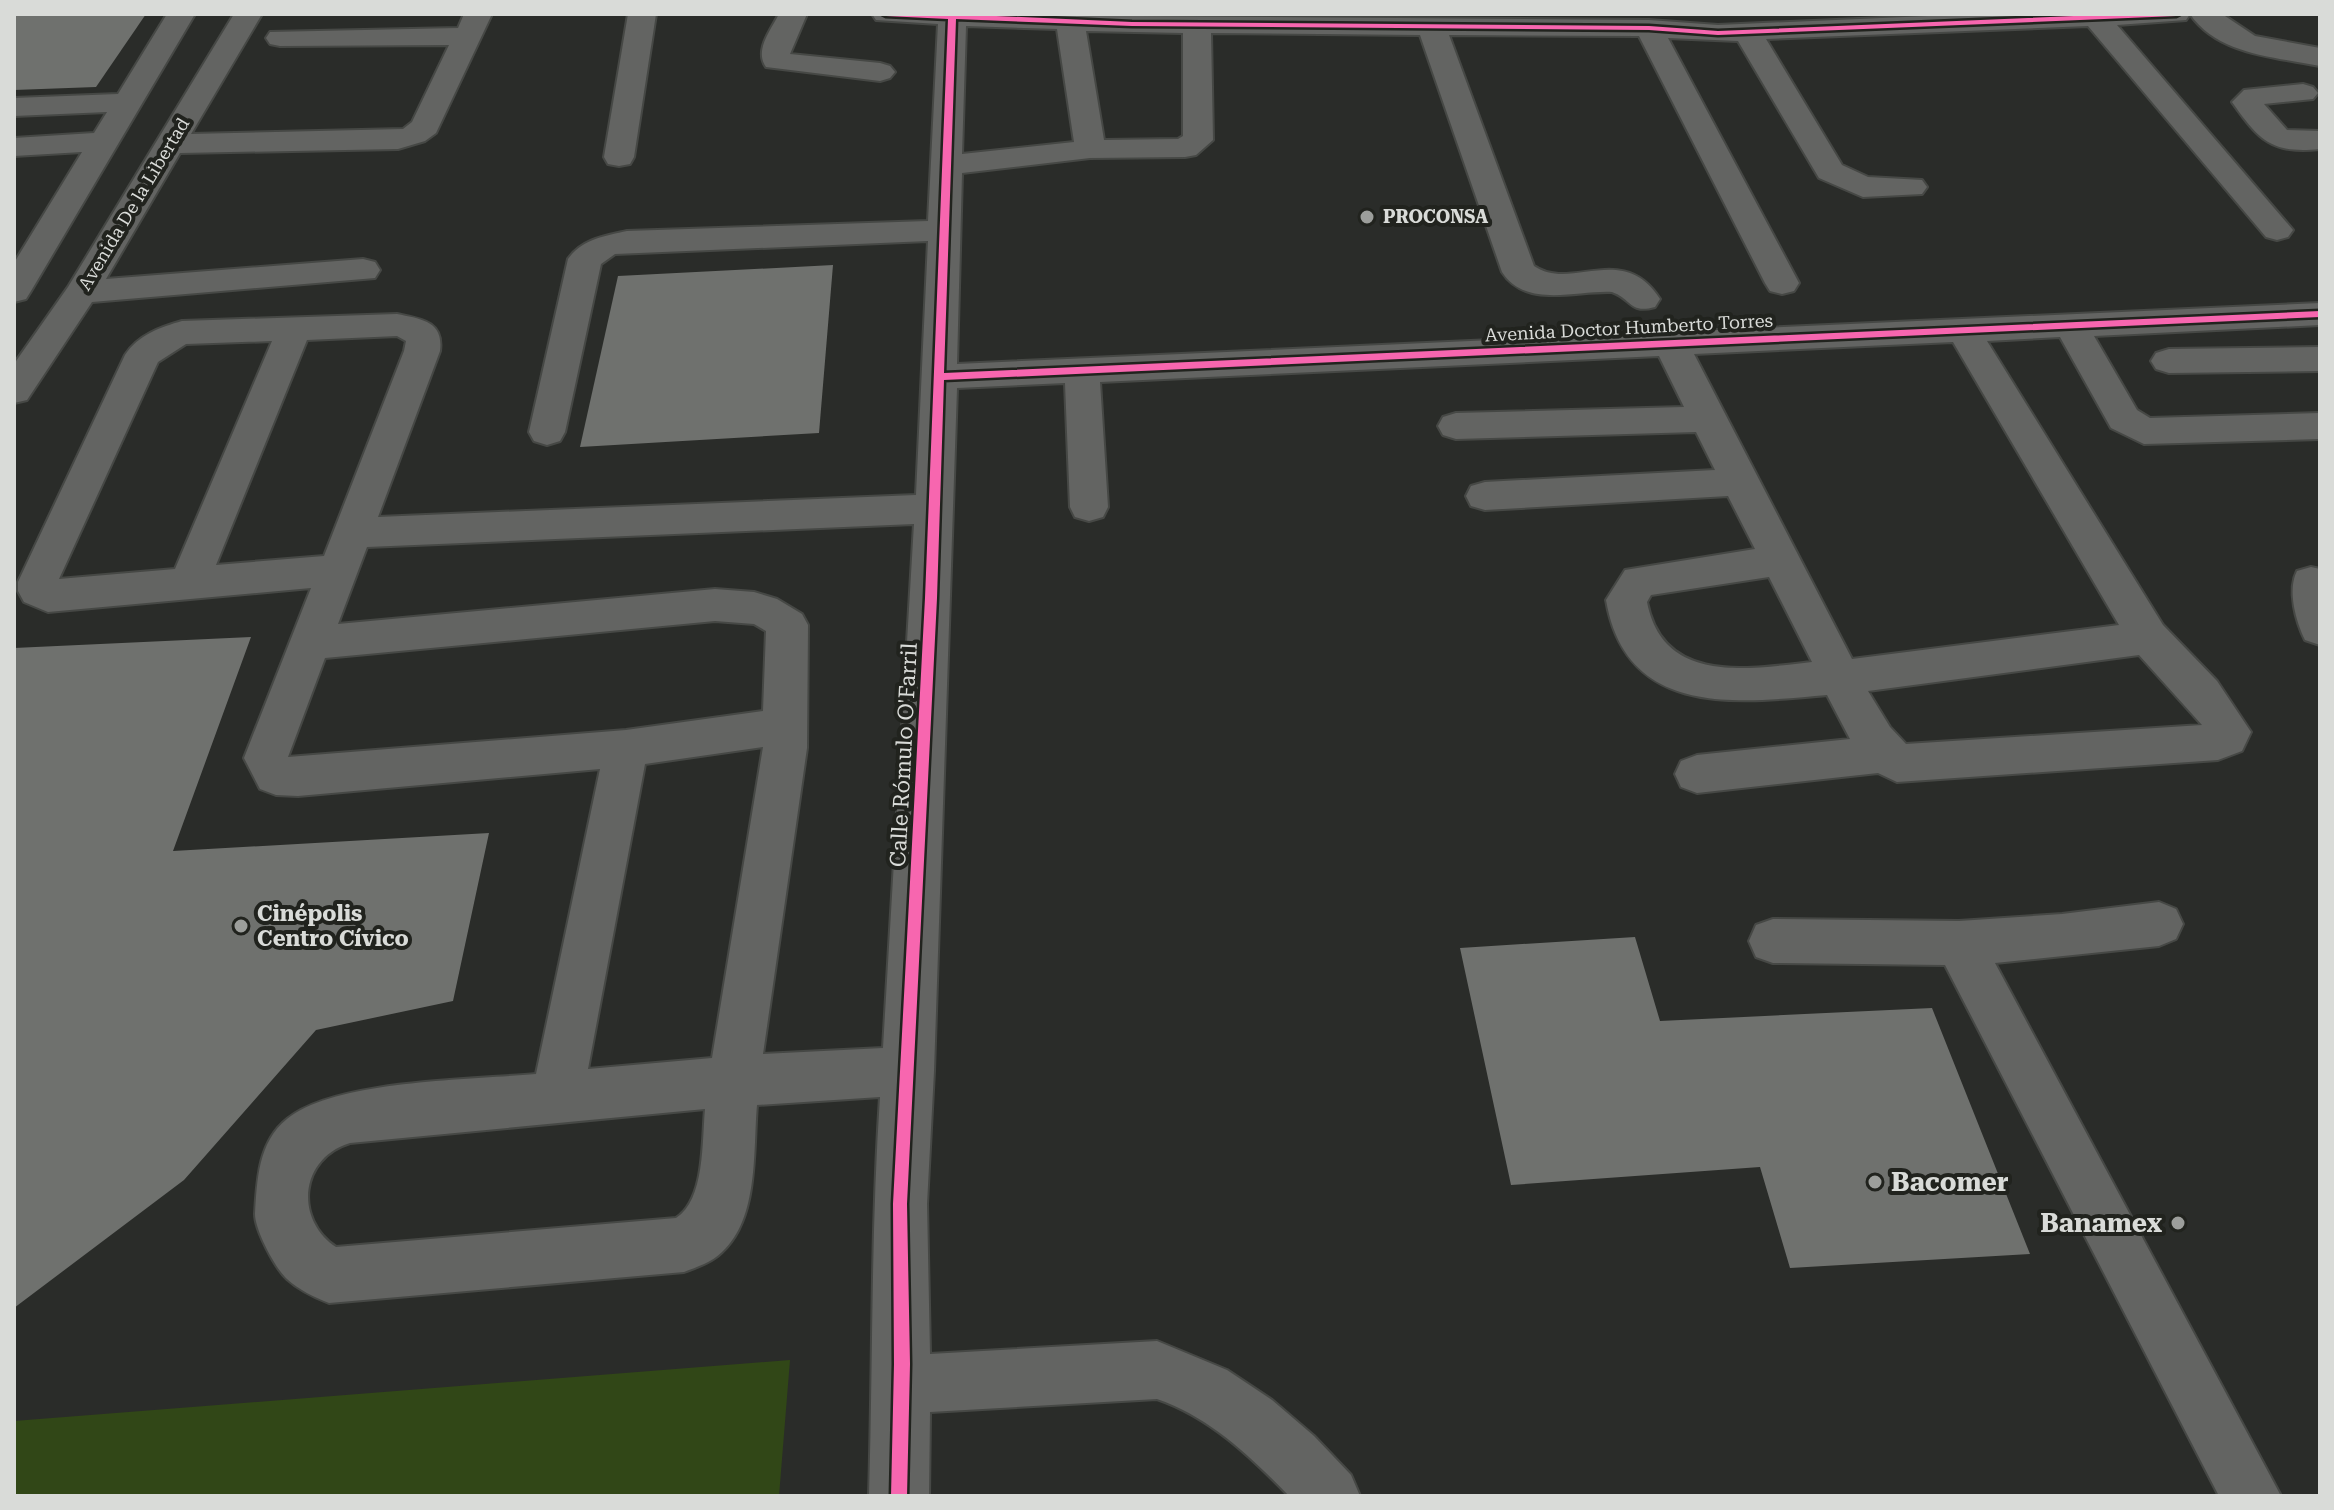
<svg xmlns="http://www.w3.org/2000/svg" width="2334" height="1510" font-family="'Roboto Serif',serif">
<style>
.green{fill:#314717}
.building{fill:#6f716e}
.lines{fill:none;stroke-linecap:round;stroke-linejoin:round}
.minor-casing{stroke:#464845;stroke-width:4}
.minor{fill:#636462;fill-rule:evenodd}
.cycleway-casing{stroke:#21231e;stroke-width:5}
.cycleway{fill:#f766af;fill-rule:evenodd}
.poi-dot{fill:#9c9e9b;stroke:#21231e;stroke-width:3}
.labels{text-anchor:middle;stroke-width:8;stroke-linejoin:round;paint-order:stroke}
.far-street-label{font-size:18px;fill:#d9dbd8;stroke:#21231e}
.far-poi-label{font-size:18px;font-weight:bold;fill:#d9dbd8;stroke:#21231e;text-anchor:start}
.street-label{font-size:22px;fill:#d9dbd8;stroke:#21231e}
.poi-label{font-size:22px;font-weight:bold;fill:#d9dbd8;stroke:#21231e;text-anchor:start}
.near-poi-label{font-size:26px;font-weight:bold;fill:#d9dbd8;stroke:#21231e;text-anchor:start}
</style>
<rect width="100%" height="100%" fill="#2a2c29"/>
<path class="green" d="M 790,1360 L 779,1496 L 14,1496 L 14,1421 Z"/>
<g class="building">
<path d="M 14,14 L 146,14 L 96,87 L 14,90 Z"/>
<path d="M 833,265 L 819,433 L 580,447 L 618,276 Z"/>
<path d="M 251,637 L 173,851 L 489,833 L 453,1001 L 316,1030 L 184,1180 L 14,1308 L 14,648 Z"/>
<path d="M 1635,937 L 1660,1021 L 1932,1008 L 2030,1254 L 1790,1268 L 1760,1167 L 1511,1185 L 1460,948 Z"/>
</g>
<g class="lines">
<defs>
<g id="minor">
<path d="M 167,14 L 195,14 L 31,291 L 26,299 L 14,302 L 14,263 L 82,152 L 14,156 L 14,138 L 94,133 L 107,112 L 14,116 L 14,98 L 118,94 Z"/>
<path d="M 234,14 L 262,14 L 191,134 L 403,129 L 412,122 L 449,45 L 280,46 L 270,44 L 266,38 L 270,32 L 458,28 L 464,14 L 492,14 L 436,133 L 425,141 L 398,149 L 180,153 L 106,279 L 363,259 L 375,262 L 380,270 L 375,278 L 92,302 L 27,400 L 14,403 L 14,364 L 68,287 Z"/>
<path d="M 628,14 L 656,14 L 634,157 L 630,164 L 619,166 L 608,164 L 604,157 Z"/>
<path d="M 779,14 L 807,14 L 790,54 L 880,63 L 890,66 L 895,72 L 890,78 L 880,81 L 766,67 C 754,50 771,30 779,14 Z"/>
<path d="M 872,14 L 1649,20 L 1718,25 L 1974,14 L 2190,14 L 2186,20 L 2117,25 L 2293,230 L 2288,237 L 2277,240 L 2266,237 L 2088,26 L 1766,39 L 1842,165 L 1868,177 L 1922,180 L 1927,187 L 1922,194 L 1863,197 L 1819,178 L 1738,41 L 1668,38 L 1799,283 L 1794,291 L 1782,294 L 1770,291 L 1765,283 L 1639,36 L 1449,35 L 1534,266 C 1571,292 1623,241 1660,299 L 1655,307 C 1629,314 1632,299 1612,292 C 1577,290 1526,309 1502,272 L 1420,35 L 1211,33 L 1213,140 L 1196,155 L 1185,157 L 1090,158 L 962,173 L 957,364 L 2320,303 L 2320,325 L 2094,336 L 2137,410 L 2150,418 L 2320,413 L 2320,439 L 2144,444 L 2111,428 L 2060,337 L 1987,341 L 2163,625 L 2217,681 L 2251,732 L 2242,751 L 2218,760 L 1897,782 L 1878,773 L 1697,793 L 1681,787 L 1675,774 L 1681,761 L 1697,755 L 1850,739 L 1827,695 C 1737,703 1626,718 1606,600 L 1625,570 L 1755,549 L 1728,496 L 1485,510 L 1471,506 L 1466,496 L 1471,486 L 1485,482 L 1715,470 L 1696,432 L 1456,439 L 1443,435 L 1438,426 L 1443,417 L 1456,413 L 1684,407 L 1659,356 L 1100,382 L 1108,507 L 1103,517 L 1089,521 L 1075,517 L 1070,507 L 1065,383 L 957,388 L 934,1071 L 927,1204 L 930,1354 L 1157,1341 L 1227,1370 L 1272,1400 L 1314,1436 L 1351,1475 L 1360,1496 L 1289,1496 C 1251,1457 1210,1417 1157,1399 L 930,1412 L 929,1496 L 869,1496 C 873,1363 871,1230 880,1097 L 757,1105 C 753,1150 759,1218 722,1252 C 712,1262 697,1267 684,1272 L 329,1303 C 314,1297 299,1290 287,1279 C 275,1268 255,1230 255,1214 C 257,1181 258,1142 287,1119 C 334,1080 472,1080 536,1074 L 600,769 L 298,796 L 276,795 L 260,789 L 244,758 L 311,588 L 48,612 L 24,602 L 18,591 L 18,582 L 125,355 C 138,335 161,327 182,321 L 397,314 C 421,319 444,321 440,351 L 378,517 L 916,495 L 928,241 L 615,254 L 601,264 L 565,432 L 560,441 L 547,445 L 534,441 L 529,432 L 568,259 C 582,239 605,236 627,231 L 928,221 L 938,24 L 876,20 ZM 966,26 L 1057,29 L 1074,142 L 962,154 ZM 1086,31 L 1183,33 L 1183,136 L 1178,139 L 1104,140 ZM 397,336 L 406,341 L 404,351 L 324,556 L 216,565 L 307,340 ZM 272,341 L 175,569 L 59,579 L 158,362 L 186,344 ZM 1953,342 L 2119,625 L 1852,659 L 1694,354 ZM 914,524 L 883,1048 L 763,1054 L 807,748 L 808,625 L 802,614 L 777,599 L 754,592 L 715,589 L 338,624 L 367,547 ZM 1769,577 L 1812,662 C 1749,669 1663,685 1647,602 L 1651,595 ZM 715,621 L 754,624 L 766,631 L 763,711 L 626,730 L 288,757 L 325,658 ZM 2139,655 L 2202,725 L 1906,744 L 1890,727 L 1868,691 ZM 763,747 L 712,1058 L 588,1069 L 645,764 ZM 705,1109 C 702,1141 705,1200 676,1218 L 336,1247 C 294,1219 300,1158 350,1143 Z"/>
<path d="M 2190,14 L 2222,14 L 2255,36 L 2320,48 L 2320,66 C 2276,57 2218,55 2190,14 Z"/>
<path d="M 2303,84 L 2313,87 L 2318,93 L 2313,99 L 2264,104 L 2287,130 L 2320,131 L 2320,149 C 2271,154 2259,140 2232,102 L 2244,90 Z"/>
<path d="M 2320,347 L 2320,371 L 2169,373 L 2156,369 L 2151,361 L 2156,353 L 2169,349 Z"/>
<path d="M 2311,567 L 2320,569 L 2320,645 L 2305,640 C 2296,622 2287,590 2297,571 Z"/>
<path d="M 2159,902 L 2176,909 L 2183,924 L 2176,939 L 2159,946 L 1995,963 L 2281,1496 L 2219,1496 L 1945,965 L 1773,963 L 1756,957 L 1749,941 L 1756,925 L 1773,919 L 1959,921 L 2062,914 Z"/>
</g>
</defs>
<use href="#minor" class="minor-casing"/>
<use href="#minor" class="minor"/>
<defs>
<path id="cycleway" d="M 882,14 L 953,14 L 1132,22 L 1649,26 L 1718,31 L 2121,14 L 2180,14 L 2176,16 L 1718,35 L 1649,30 L 1132,26 L 956,19 L 944,373 L 2320,311 L 2320,317 L 944,380 L 937,598 L 907,1204 L 910,1364 L 907,1496 L 891,1496 L 894,1364 L 893,1204 L 925,598 L 948,19 L 886,16 Z"/>
</defs>
<use href="#cycleway" class="cycleway-casing"/>
<use href="#cycleway" class="cycleway"/>
</g>
<g class="poi-dot">
<circle cx="1367" cy="217" r="8"/>
<circle cx="241" cy="926" r="8"/>
<circle cx="1875" cy="1182" r="8"/>
<circle cx="2178" cy="1223" r="8"/>
</g>
<g class="labels">
<g class="far-street-label">
<text transform="translate(134 204) rotate(-59)" y="6">Avenida De la Libertad</text>
<text transform="translate(1629 328) rotate(-3)" y="6">Avenida Doctor Humberto Torres</text>
</g>
<g class="far-poi-label">
<text x="1383" y="223">PROCONSA</text>
</g>
<g class="street-label">
<text transform="translate(903 755) rotate(-87)" y="8">Calle Rómulo O'Farril</text>
</g>
<g class="poi-label">
<text x="257" y="921">Cinépolis<tspan x="257" dy="25">Centro Cívico</tspan></text>
</g>
<g class="near-poi-label">
<text x="1891" y="1191">Bacomer</text>
<text x="2162" y="1232" text-anchor="end">Banamex</text>
</g>
</g>
<rect width="2334" height="1510" fill="none" stroke="#d9dbd8" stroke-width="32"/>
</svg>
